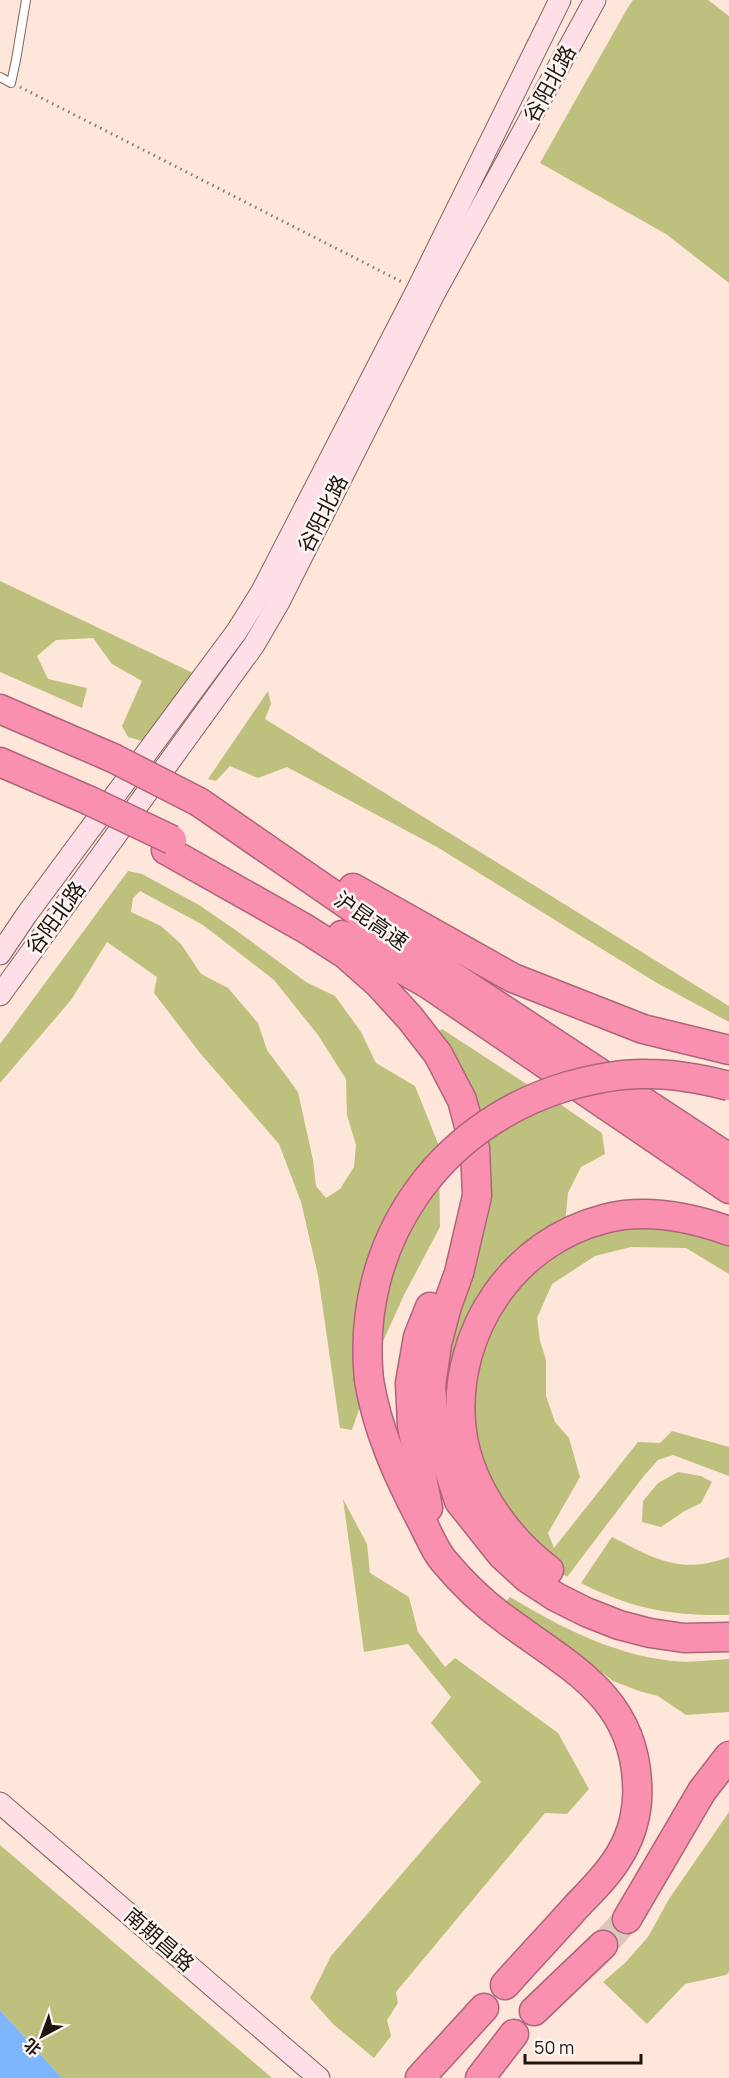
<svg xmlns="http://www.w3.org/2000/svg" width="729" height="2078" font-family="Manrope,'Noto Sans SC',sans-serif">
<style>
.green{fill:#bdc17d;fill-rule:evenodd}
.water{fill:#7db5ff}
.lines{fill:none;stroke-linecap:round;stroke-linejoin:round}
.motorway-tunnel{stroke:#dcc7bc;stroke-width:28;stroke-dasharray:28 14;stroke-linecap:butt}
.service-casing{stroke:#7e6557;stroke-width:10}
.secondary-casing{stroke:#7e6557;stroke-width:23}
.motorway-casing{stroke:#ad6578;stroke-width:31}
.path{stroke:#8a7a71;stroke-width:3;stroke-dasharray:1.5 4.5;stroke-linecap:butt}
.service{stroke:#fff;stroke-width:8}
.secondary{stroke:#fedee7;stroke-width:21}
.motorway{stroke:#fa90b0;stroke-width:28}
.motorway-bridge-casing{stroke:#ad6578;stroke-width:31;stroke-linecap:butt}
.motorway-bridge{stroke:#fa90b0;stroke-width:28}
.labels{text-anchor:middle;stroke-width:5;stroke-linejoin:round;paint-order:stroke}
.street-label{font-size:21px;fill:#1e150f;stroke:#fdf7f4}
</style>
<rect width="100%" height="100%" fill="#fee6da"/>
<g class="green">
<path d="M 633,0 L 708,0 L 729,16 L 729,283 L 666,234 L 540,163 L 627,9 Z"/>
<path d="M 0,581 L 191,672 L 196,680 L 153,744 L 128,737 L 122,726 L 142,681 L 112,664 L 93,638 L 56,640 L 37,656 L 48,679 L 87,688 L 82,708 L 0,672 Z"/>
<path d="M 268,691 L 271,704 L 265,719 L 729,1006 L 729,1022 L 657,983 L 437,847 L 287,767 L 258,778 L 230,766 L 216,781 L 208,779 Z"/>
<path d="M 128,871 L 142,874 L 199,905 L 237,931 L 306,982 L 335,996 L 361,1032 L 376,1063 L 415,1086 L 439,1146 L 440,1227 L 404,1295 L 379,1350 L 352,1430 L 340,1428 L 318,1275 L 301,1202 L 279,1144 L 200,1053 L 154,993 L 157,977 L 107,942 L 71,1000 L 0,1083 L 0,1044 ZM 140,891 L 203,925 L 274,980 L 318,1035 L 346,1079 L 347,1115 L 356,1145 L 354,1167 L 340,1189 L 326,1198 L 316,1186 L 313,1160 L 298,1092 L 267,1050 L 258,1023 L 228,988 L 201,974 L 181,944 L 161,926 L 131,912 L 133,898 Z"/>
<path d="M 442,1029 L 531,1087 L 477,1117 L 435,1035 Z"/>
<path d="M 560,1104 L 602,1133 L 605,1154 L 581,1167 L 568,1193 L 565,1224 L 517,1254 L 444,1440 L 437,1382 L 488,1215 L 488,1138 L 516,1121 Z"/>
<path d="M 653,1225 L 729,1244 L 729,1274 L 686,1248 L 631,1247 L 595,1256 L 552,1284 L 537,1318 L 540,1341 L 546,1360 L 546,1396 L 555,1422 L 569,1438 L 580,1477 L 548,1533 L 554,1548 L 638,1442 L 660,1443 L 672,1431 L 729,1447 L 729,1476 L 673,1455 L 658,1460 L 643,1477 L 567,1577 L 545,1560 L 503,1518 L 472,1438 L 475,1364 L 506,1297 L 564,1246 L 627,1228 Z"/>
<path d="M 678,1472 L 701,1476 L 712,1482 L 701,1503 L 683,1512 L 661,1527 L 642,1522 L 643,1501 L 658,1483 Z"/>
<path d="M 343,1499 L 367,1544 L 370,1573 L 409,1597 L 418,1632 L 445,1667 L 455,1658 L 558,1733 L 589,1789 L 567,1814 L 545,1813 L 396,1992 L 398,2003 L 387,2020 L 391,2036 L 374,2058 L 333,2024 L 310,1998 L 331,1956 L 481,1782 L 431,1723 L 451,1697 L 408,1644 L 364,1652 Z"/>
<path d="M 612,1537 C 655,1559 681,1575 729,1557 L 729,1615 C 672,1616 632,1609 581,1583 Z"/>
<path d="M 510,1597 C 560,1627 614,1655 673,1661 C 692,1663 711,1660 729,1659 L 729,1712 L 686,1715 L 658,1696 L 639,1691 L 613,1681 L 568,1646 L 502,1607 Z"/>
<path d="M 729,1812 L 729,1972 L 726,1975 L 685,1984 L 647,2024 L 603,1982 L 625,1963 L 648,1937 L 669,1899 Z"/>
<path d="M 0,1845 L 272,2078 L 62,2078 L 0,2010 Z"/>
</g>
<path class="water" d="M 0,2010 L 62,2078 L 0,2078 Z"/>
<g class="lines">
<path class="motorway-tunnel" d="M 603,1945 L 627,1919"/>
<defs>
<path id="service" d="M 0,77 L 11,83 L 16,60 L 26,0"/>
<g id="secondary">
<path d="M 0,954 L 27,914 L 237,631 L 262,591 L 417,290 L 560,0"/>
<path d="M 0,995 L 254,645 L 279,602 L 433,296 L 595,0"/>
<path d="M 0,1803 L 319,2078"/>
</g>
<g id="motorway">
<path d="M 0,709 L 113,758"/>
<path d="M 0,762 L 88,800"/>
<path d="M 199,802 L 425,958 L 729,1158"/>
<path d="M 166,850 L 306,929 L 345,954 L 379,984 L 410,1018 L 438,1054 L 462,1100 L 475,1148 L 477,1196 L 459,1273 L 447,1306 L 437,1344 L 431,1386 L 434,1425 L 459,1501 L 502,1555 L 527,1578 L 556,1597 L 586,1612 L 619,1625 L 650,1633 L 684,1638 L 729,1637"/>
<path d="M 353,888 L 513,978 L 643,1029 L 729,1050"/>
<path d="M 342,935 L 428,984 L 729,1189"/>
<path d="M 369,1380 C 377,1430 398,1476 421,1520 C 428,1533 434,1549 443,1560 C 462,1583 485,1605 509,1622 C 570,1667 633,1697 637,1782 C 639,1807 633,1834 619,1856 C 608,1875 591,1891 575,1908 C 552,1934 528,1959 505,1985"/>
<path d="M 428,1508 L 412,1426 L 410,1383 L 418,1337 L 430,1307"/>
<path d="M 549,1570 C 504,1536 465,1480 461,1422 C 454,1330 514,1242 604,1219 C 645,1208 690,1217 729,1231"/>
<path d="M 627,1919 L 702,1791 L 729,1756"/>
<path d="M 534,2011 L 603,1945"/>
<path d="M 420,2078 L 484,2008"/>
<path d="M 480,2078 L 514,2034"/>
</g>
</defs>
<use href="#service" class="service-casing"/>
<use href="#secondary" class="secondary-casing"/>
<use href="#motorway" class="motorway-casing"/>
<path class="path" d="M 20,87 L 402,282"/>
<use href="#service" class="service"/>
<use href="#secondary" class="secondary"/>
<use href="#motorway" class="motorway"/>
<defs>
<g id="motorway-bridge">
<path d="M 113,758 L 199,802"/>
<path d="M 88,800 L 172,840"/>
<path d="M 369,1380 C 355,1244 437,1125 568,1086 C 593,1079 621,1073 648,1074 C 676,1074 702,1079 729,1086"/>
</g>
</defs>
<use href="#motorway-bridge" class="motorway-bridge-casing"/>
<use href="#motorway-bridge" class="motorway-bridge"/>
</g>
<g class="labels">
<g class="street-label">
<text transform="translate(550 84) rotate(-61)" y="7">谷阳北路</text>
<text transform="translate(323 514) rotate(-63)" y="7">谷阳北路</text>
<text transform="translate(56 918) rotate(-54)" y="7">谷阳北路</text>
<text transform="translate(371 921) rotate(35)" y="7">沪昆高速</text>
<text transform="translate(159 1940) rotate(41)" y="7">南期昌路</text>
</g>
</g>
<g transform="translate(42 2036) rotate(221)" stroke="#fdf7f4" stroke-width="4.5" paint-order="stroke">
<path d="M0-4.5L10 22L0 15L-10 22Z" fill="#1e150f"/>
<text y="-9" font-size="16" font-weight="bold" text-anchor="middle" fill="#1e150f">北</text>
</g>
<path d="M525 2054v9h116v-9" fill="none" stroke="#1e150f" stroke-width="3"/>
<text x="534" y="2054" font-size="18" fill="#1e150f" stroke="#fdf7f4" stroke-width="4.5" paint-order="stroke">50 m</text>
</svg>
